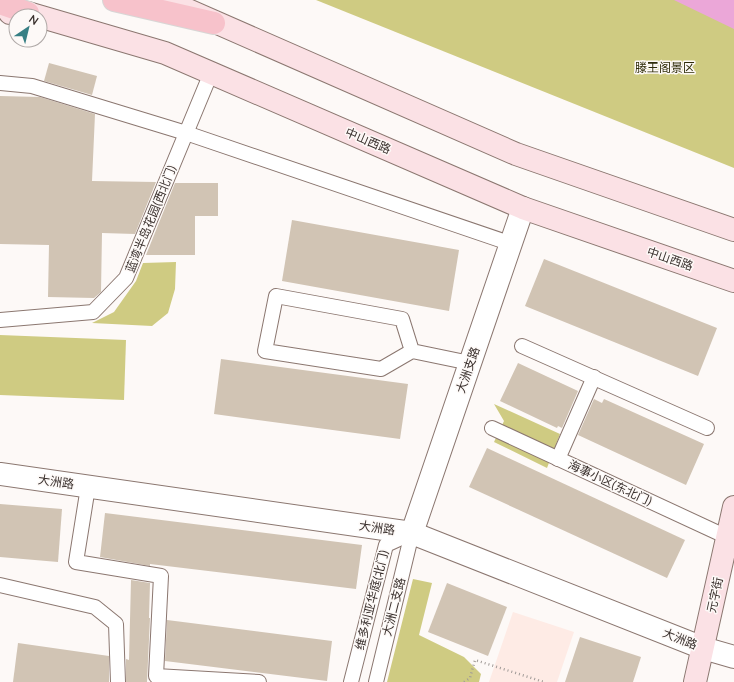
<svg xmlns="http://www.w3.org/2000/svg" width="734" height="682" font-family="Lato,'Noto Sans SC',sans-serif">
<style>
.built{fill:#feebe5}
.green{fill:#cfcb82}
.water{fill:#eba7d8}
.building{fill:#d1c4b4}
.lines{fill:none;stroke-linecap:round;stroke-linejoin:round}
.lane-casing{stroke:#8b7770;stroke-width:16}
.street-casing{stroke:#8b7770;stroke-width:24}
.secondary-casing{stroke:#8b7770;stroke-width:24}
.primary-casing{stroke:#d8d6d5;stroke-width:24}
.path{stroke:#a09a97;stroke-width:2.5;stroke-dasharray:1 3;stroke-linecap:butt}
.lane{stroke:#fff;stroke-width:14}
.street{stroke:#fff;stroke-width:22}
.secondary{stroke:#fbe1e5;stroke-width:22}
.primary{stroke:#f7c2cb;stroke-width:22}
.labels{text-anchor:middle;stroke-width:3;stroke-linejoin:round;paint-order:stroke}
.park-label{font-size:12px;fill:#2f2c08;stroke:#fdf9f7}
.street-label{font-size:12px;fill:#3a312e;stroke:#fdf9f7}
</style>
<rect width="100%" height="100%" fill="#fdf9f7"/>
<path class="built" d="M 513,612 L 574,632 L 557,682 L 489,682 Z"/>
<g class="green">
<path d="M 316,0 L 734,0 L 734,168 Z"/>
<path d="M 176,262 L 175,289 L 168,313 L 152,326 L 92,323 L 114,312 L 136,281 L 143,263 Z"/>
<path d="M 0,335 L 126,340 L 124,400 L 0,395 Z"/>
<path d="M 494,404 L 560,434 L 547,468 L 494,442 L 504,421 Z"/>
<path d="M 413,579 L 432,583 L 419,635 L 464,657 L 481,674 L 479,682 L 387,682 Z"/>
</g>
<path class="water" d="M 674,0 L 734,0 L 734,29 Z"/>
<g class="building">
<path d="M 49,63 L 97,76 L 92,95 L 44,81 Z"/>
<path d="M 0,96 L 40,97 L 95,114 L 92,181 L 156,182 L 135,234 L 102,233 L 101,292 L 94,298 L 48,297 L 49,245 L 0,244 Z"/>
<path d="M 175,183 L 218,183 L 218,216 L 195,216 L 195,255 L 146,255 Z"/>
<path d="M 292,220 L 459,250 L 449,311 L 282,281 Z"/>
<path d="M 544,259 L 717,328 L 698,376 L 525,306 Z"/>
<path d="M 221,359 L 408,384 L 400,439 L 214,414 Z"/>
<path d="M 518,363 L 578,391 L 562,428 L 558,426 L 557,428 L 500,401 Z"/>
<path d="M 594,399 L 602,403 L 604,399 L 704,444 L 686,485 L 578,435 Z"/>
<path d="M 487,448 L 685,540 L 667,578 L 469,487 Z"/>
<path d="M 0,504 L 62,509 L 58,562 L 0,557 Z"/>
<path d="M 105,513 L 362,545 L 356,589 L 150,564 L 150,566 L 100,557 Z"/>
<path d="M 131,580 L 150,583 L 149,618 L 150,618 L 147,682 L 126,682 L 126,659 L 129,660 Z"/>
<path d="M 447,583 L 507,607 L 488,656 L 428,632 Z"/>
<path d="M 167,620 L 332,641 L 327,681 L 165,661 Z"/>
<path d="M 580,637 L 641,657 L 633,682 L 565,682 Z"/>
<path d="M 18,643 L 109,656 L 109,682 L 13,682 Z"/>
</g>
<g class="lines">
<defs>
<g id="lane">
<path d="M 0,83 L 32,86 L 186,133 L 512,244"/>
<path d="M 0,320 L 93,312 L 126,278 L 211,73"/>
<path d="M 522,346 L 707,428"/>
<path d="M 412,351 L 381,369 L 265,351 L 276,296 L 402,319 L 412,351 L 470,363"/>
<path d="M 492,428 L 727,537"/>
<path d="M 558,459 L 594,377"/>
<path d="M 88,487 L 76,562 L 161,576 L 156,676 L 259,682"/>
<path d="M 0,585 L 95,607 L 116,624 L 118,682"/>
<path d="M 351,682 L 386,545 L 410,534"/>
<path d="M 376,682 L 412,533"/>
</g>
<g id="street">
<path d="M 0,474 L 412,533 L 703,648 L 734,657"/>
<path d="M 412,533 L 523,208"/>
</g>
<g id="secondary">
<path d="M 165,0 L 516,154 L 734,230"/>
<path d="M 10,13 L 28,13 L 165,53 L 523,208 L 734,281"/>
<path d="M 695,682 L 734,507"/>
</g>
<g id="primary">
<path d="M 114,0 L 214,23"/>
<path d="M 0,3 L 28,13"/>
</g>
</defs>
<use href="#lane" class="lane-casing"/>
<use href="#street" class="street-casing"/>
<use href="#secondary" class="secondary-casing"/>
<use href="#primary" class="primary-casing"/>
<path class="path" d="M 464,682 L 470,678 L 475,660 L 544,682"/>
<use href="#lane" class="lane"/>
<use href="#street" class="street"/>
<use href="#secondary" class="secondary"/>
<use href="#primary" class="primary"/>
</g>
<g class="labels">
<g class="park-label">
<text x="665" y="72">滕王阁景区</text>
</g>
<g class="street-label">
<text transform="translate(368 141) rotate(23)" y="4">中山西路</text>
<text transform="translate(151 219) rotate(-68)" y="4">蓝湾半岛花园(西北门)</text>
<text transform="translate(670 259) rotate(19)" y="4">中山西路</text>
<text transform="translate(468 370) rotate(-71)" y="4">大洲支路</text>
<text transform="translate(56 482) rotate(8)" y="4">大洲路</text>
<text transform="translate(610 483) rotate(25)" y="4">海事小区(东北门)</text>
<text transform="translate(377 528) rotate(8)" y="4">大洲路</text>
<text transform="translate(715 595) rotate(-78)" y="4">元字街</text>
<text transform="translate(372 600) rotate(-76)" y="4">维多利亚华庭(北门)</text>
<text transform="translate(394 607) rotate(-76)" y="4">大洲二支路</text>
<text transform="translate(680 639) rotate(22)" y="4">大洲路</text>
</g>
</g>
<g transform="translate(28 28) rotate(35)"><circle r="19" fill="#fdf9f7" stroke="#afa9a7"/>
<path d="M0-3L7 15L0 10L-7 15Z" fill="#377f84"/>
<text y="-6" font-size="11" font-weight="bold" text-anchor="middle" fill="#3a312e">N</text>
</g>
</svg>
